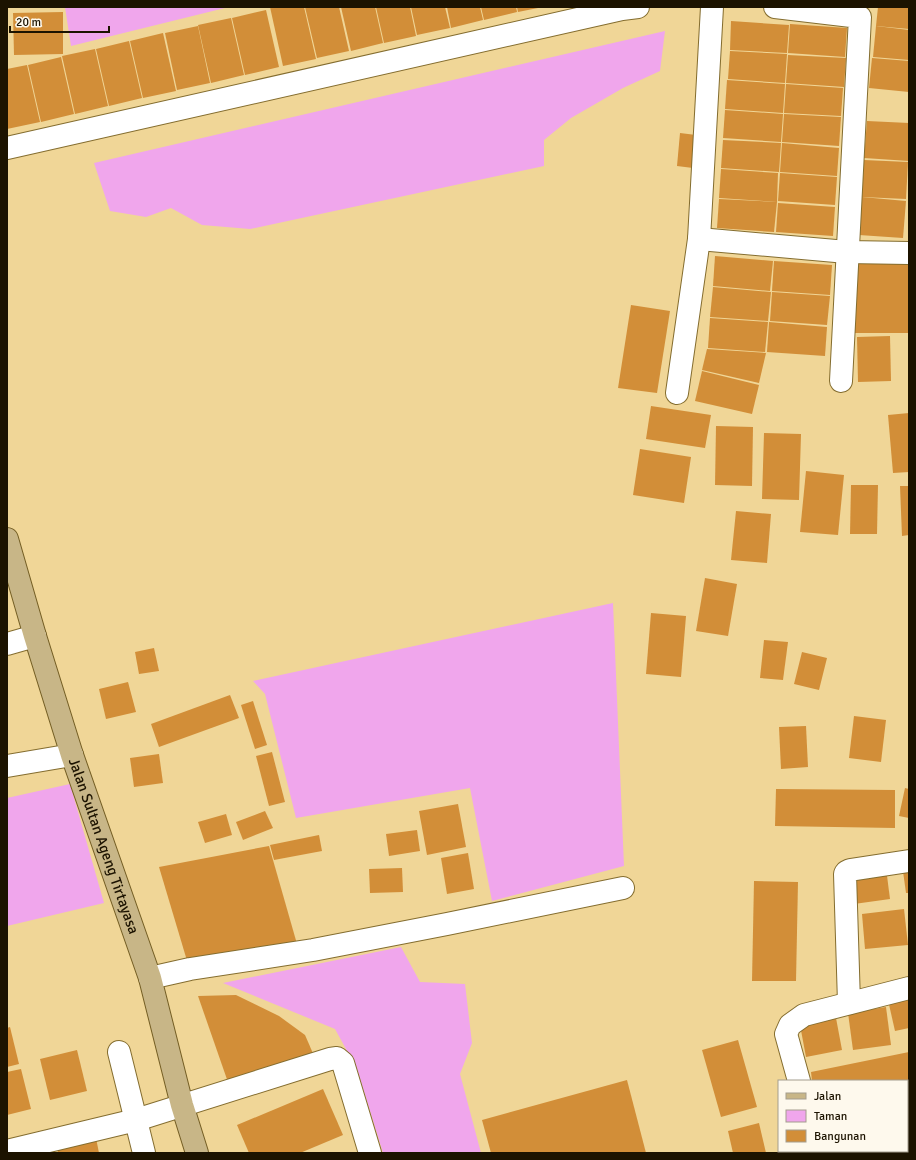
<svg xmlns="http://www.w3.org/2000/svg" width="916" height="1160" font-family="Signika,sans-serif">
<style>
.green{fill:#f0a6ec}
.building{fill:#d28e38}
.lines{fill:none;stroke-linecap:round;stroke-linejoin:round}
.minor-casing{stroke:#846d2f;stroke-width:24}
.major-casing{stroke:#745e24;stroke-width:24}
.minor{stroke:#fff;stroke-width:22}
.major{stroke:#c8b687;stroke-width:22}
.labels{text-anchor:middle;stroke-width:3;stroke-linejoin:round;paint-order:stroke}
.street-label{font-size:15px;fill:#1c1300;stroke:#fef9ed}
</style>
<rect width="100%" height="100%" fill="#f0d697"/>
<g class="green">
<path d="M 65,7 L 229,7 L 71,46 Z"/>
<path d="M 665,31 L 660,71 L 623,88 L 571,118 L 544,140 L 544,166 L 250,229 L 202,225 L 171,208 L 146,217 L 110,211 L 94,163 Z"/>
<path d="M 613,603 L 624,866 L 492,901 L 470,788 L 296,818 L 265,694 L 253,681 Z"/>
<path d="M 70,784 L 104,903 L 7,926 L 7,798 Z"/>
<path d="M 401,947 L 420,982 L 465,984 L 472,1043 L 460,1074 L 481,1153 L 383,1153 L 357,1069 L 335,1029 L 223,983 Z"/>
</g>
<g class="building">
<path d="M 270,7 L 304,7 L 316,59 L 283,66 Z"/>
<path d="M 305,7 L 339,7 L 349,51 L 317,58 Z"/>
<path d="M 341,7 L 375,7 L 383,43 L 351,51 Z"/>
<path d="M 376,7 L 410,7 L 416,36 L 384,43 Z"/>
<path d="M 411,7 L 445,7 L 450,28 L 417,35 Z"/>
<path d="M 447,7 L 480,7 L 483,20 L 451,28 Z"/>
<path d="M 481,7 L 516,7 L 517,12 L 484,20 Z"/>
<path d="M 517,7 L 538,7 L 538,8 L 518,12 Z"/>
<path d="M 878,7 L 909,7 L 909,29 L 876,26 Z"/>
<path d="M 266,10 L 279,67 L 245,75 L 232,18 Z"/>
<path d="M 63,12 L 63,54 L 14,55 L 13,13 Z"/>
<path d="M 231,18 L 244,75 L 211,83 L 198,25 Z"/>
<path d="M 731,21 L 789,25 L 787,53 L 730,50 Z"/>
<path d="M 790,24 L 847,28 L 845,57 L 788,53 Z"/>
<path d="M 198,26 L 210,83 L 177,90 L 165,33 Z"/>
<path d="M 876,26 L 909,30 L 909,60 L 873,57 Z"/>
<path d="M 163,33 L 176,91 L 143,98 L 130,41 Z"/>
<path d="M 129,41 L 142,98 L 109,106 L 96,49 Z"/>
<path d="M 95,49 L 108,106 L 75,114 L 62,56 Z"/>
<path d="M 730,51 L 787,54 L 785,83 L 728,79 Z"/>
<path d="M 788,55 L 846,58 L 844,87 L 786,83 Z"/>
<path d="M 61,57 L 74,114 L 41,122 L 28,65 Z"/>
<path d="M 872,58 L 909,61 L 909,92 L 869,88 Z"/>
<path d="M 27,65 L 40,122 L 7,129 L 7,69 Z"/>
<path d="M 727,80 L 785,84 L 783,113 L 725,109 Z"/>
<path d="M 786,84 L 843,88 L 841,116 L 784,113 Z"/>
<path d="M 725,110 L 783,114 L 781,142 L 723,138 Z"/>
<path d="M 784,114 L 841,117 L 839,146 L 782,142 Z"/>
<path d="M 867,121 L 909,123 L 909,161 L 864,158 Z"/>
<path d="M 680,133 L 696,135 L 693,168 L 677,166 Z"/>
<path d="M 723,140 L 781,143 L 779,172 L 721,168 Z"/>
<path d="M 782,143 L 839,148 L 837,176 L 780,172 Z"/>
<path d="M 864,160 L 908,162 L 906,199 L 862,197 Z"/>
<path d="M 721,169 L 778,173 L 777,202 L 719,198 Z"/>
<path d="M 780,173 L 837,177 L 835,205 L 778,201 Z"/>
<path d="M 862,197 L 906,201 L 903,238 L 859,235 Z"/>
<path d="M 719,199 L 777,202 L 774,232 L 717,228 Z"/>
<path d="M 778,203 L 835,207 L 833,236 L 776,232 Z"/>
<path d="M 715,256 L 773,261 L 770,291 L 713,286 Z"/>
<path d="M 774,261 L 832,265 L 830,295 L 772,291 Z"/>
<path d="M 858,263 L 909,263 L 909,333 L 853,333 Z"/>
<path d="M 713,287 L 771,292 L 768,321 L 710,317 Z"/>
<path d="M 772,292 L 830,296 L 827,325 L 770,321 Z"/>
<path d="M 631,305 L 670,311 L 657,393 L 618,388 Z"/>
<path d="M 710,318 L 768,322 L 765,352 L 708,348 Z"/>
<path d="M 769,322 L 827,327 L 825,356 L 767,352 Z"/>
<path d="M 890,336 L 891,381 L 858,382 L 857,337 Z"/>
<path d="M 707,349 L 766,353 L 759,383 L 702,370 Z"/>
<path d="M 702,371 L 759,385 L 752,414 L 695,401 Z"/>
<path d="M 651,406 L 711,415 L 705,448 L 646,439 Z"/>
<path d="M 909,413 L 909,472 L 893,473 L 888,415 Z"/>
<path d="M 716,426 L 753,427 L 752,486 L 715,485 Z"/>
<path d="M 764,433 L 801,434 L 799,500 L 762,499 Z"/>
<path d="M 640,449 L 691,457 L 684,503 L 633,495 Z"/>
<path d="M 806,471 L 844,475 L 838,535 L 800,532 Z"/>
<path d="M 851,485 L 878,485 L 877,534 L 850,534 Z"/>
<path d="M 900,486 L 909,486 L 909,535 L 902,536 Z"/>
<path d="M 736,511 L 771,514 L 767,563 L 731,560 Z"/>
<path d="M 705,578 L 737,584 L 728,636 L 696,631 Z"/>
<path d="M 651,613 L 686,616 L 681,677 L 646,674 Z"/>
<path d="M 764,640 L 788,642 L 783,680 L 760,678 Z"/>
<path d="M 154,648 L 159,671 L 139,674 L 135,652 Z"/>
<path d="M 802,652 L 827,658 L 819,690 L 794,684 Z"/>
<path d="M 128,682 L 136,712 L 106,719 L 99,689 Z"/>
<path d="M 230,695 L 239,718 L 159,747 L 151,724 Z"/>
<path d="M 253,701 L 267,745 L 255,749 L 241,705 Z"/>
<path d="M 854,716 L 886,720 L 881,762 L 849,758 Z"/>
<path d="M 806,726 L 808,767 L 781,769 L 779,727 Z"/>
<path d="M 272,752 L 285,802 L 269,806 L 256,756 Z"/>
<path d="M 159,754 L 163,783 L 134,787 L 130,758 Z"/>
<path d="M 905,788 L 909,789 L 909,818 L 899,816 Z"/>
<path d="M 776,789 L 895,790 L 895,828 L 775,826 Z"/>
<path d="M 458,804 L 466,847 L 427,855 L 419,811 Z"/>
<path d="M 265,811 L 273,828 L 243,840 L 236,822 Z"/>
<path d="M 226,814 L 232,835 L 205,843 L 198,822 Z"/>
<path d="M 417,830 L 420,851 L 389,856 L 386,834 Z"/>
<path d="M 319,835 L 322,851 L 274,860 L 270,845 Z"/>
<path d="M 269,846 L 297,944 L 188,964 L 159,867 Z"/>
<path d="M 468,853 L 474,889 L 447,894 L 441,858 Z"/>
<path d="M 909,863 L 909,893 L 906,893 L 902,864 Z"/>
<path d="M 402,868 L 403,892 L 370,893 L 369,869 Z"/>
<path d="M 886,868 L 890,899 L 854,904 L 850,873 Z"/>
<path d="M 754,881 L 798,882 L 796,981 L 752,981 Z"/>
<path d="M 904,909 L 908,945 L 865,949 L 862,914 Z"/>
<path d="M 236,995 L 279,1016 L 305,1035 L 315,1058 L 230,1088 L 198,996 Z"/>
<path d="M 909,995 L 909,1028 L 895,1031 L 888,1000 Z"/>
<path d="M 886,1007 L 891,1045 L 853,1050 L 848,1013 Z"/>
<path d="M 836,1018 L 842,1050 L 806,1057 L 800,1025 Z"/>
<path d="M 10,1027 L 19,1064 L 7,1067 L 7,1028 Z"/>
<path d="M 738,1040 L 757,1107 L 721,1117 L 702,1050 Z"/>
<path d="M 77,1050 L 87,1091 L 50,1100 L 40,1059 Z"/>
<path d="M 909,1052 L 909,1089 L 907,1089 L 907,1081 L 812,1081 L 811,1072 Z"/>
<path d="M 21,1069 L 31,1109 L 7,1115 L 7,1072 Z"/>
<path d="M 627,1080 L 646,1153 L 491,1153 L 482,1120 Z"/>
<path d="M 323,1089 L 343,1135 L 300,1153 L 249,1153 L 237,1125 Z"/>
<path d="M 759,1123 L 766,1153 L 733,1153 L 728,1131 Z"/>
<path d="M 95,1133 L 99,1153 L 58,1153 L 56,1141 Z"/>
</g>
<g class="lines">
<defs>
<g id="minor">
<path d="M 775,7 L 860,17 L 841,381"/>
<path d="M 7,148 L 622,9 L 638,7"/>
<path d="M 699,239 L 847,252 L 909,253"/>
<path d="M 677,393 L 699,239 L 712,7"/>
<path d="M 7,644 L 35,636"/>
<path d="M 7,766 L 72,755"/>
<path d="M 150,978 L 190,969 L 313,950 L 447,924 L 623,888"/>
<path d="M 849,1003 L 845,874 L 846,872 L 850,870 L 909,861"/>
<path d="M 119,1052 L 144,1153"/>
<path d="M 799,1081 L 786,1034 L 790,1025 L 804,1015 L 909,988"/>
<path d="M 907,1142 L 909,1142"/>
<path d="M 7,1151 L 136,1120 L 330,1059 L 337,1058 L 343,1063 L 370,1153"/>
<path d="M 819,1151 L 819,1153"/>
<path d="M 868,1153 L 875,1151"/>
</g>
<g id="major">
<path id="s1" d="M 7,539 L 35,636 L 72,755 L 150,978 L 182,1105 L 197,1153"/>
</g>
</defs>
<use href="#minor" class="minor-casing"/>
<use href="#major" class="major-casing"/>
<use href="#minor" class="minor"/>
<use href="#major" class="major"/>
</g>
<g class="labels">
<g class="street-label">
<text dy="5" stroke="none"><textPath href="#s1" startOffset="322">Jalan Sultan Ageng Tirtayasa</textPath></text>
</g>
</g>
<rect width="916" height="1160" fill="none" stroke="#1c1300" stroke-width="16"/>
<rect x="778" y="1080" width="130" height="72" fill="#fef9ed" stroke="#a49d8e"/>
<rect x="786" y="1093" width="20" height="6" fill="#c8b687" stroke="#a49d8e"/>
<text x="814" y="1100" font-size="12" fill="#1c1300">Jalan</text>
<rect x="786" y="1110" width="20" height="12" fill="#f0a6ec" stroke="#a49d8e"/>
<text x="814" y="1120" font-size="12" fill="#1c1300">Taman</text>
<rect x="786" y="1130" width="20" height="12" fill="#d28e38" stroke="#a49d8e"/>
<text x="814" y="1140" font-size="12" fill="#1c1300">Bangunan</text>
<path d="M10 26v6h99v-6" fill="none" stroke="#1c1300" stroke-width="2"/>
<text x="16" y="26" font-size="12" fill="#1c1300" stroke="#fef9ed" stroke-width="3" paint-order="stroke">20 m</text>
</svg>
